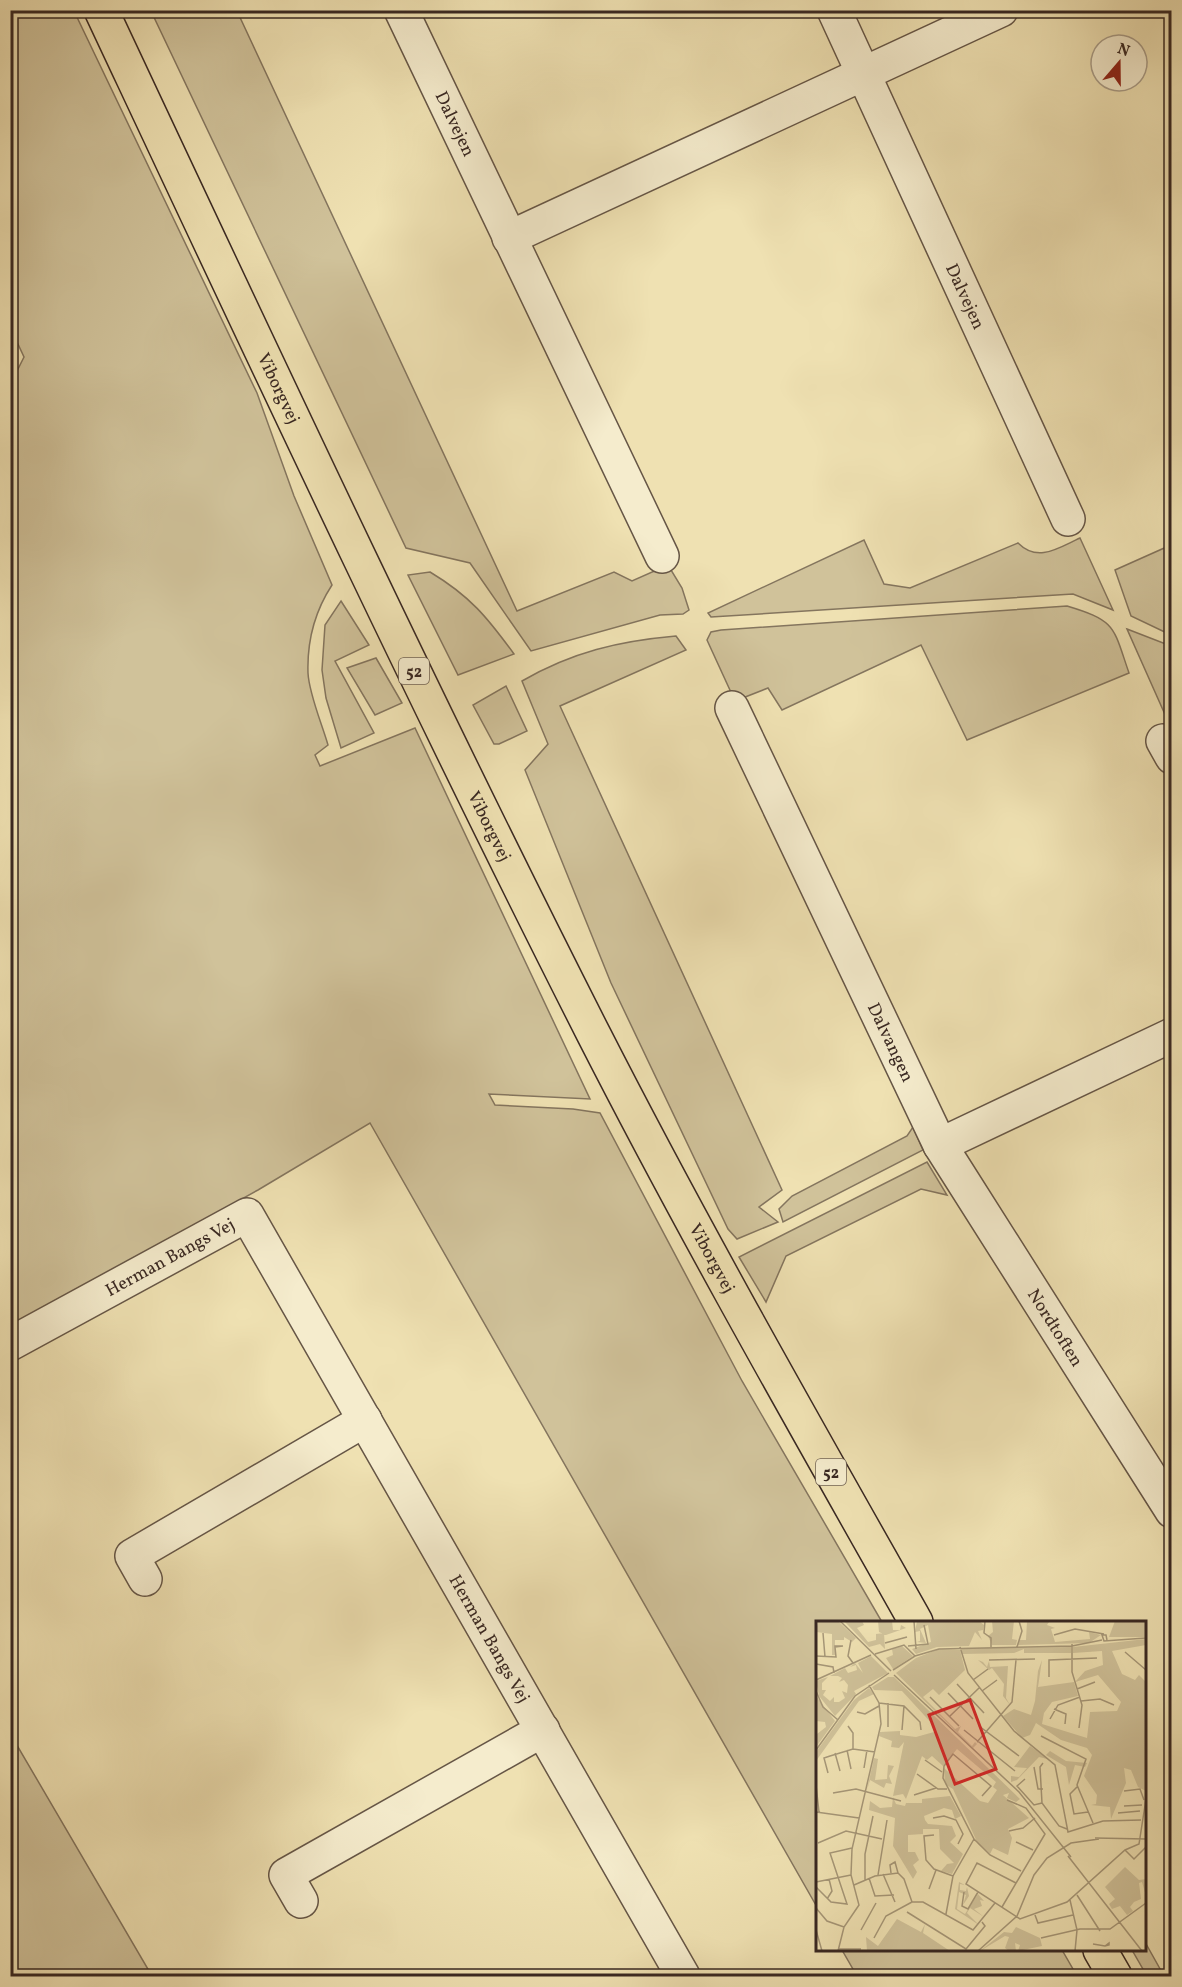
<svg xmlns="http://www.w3.org/2000/svg" width="1182" height="1987" font-family="Vollkorn,serif">
<style>
.green{fill:#d0c29a;stroke:#84755e;stroke-width:1.5}
.lines{fill:none;stroke-linecap:round;stroke-linejoin:round}
.minor-casing{stroke:#665646;stroke-width:36}
.primary-casing{stroke:#392822;stroke-width:36}
.minor{stroke:#f5eccd;stroke-width:33}
.primary{stroke:#efe1b2;stroke-width:33}
.labels{text-anchor:middle;stroke-width:5;stroke-linejoin:round;paint-order:stroke}
.shield{fill:#f5eccd;stroke:#716355;stroke-width:1.5}
.shield-label{font-size:16px;font-weight:bold;fill:#392822}
.street-label{font-size:18px;fill:#392822;stroke:#f5eccd}
.inset-road{fill:none;stroke:#a69778;stroke-width:1.5}
.view{fill:#d62828;fill-opacity:0.15;stroke:#d62828;stroke-width:3}
.inset-edge{fill:none;stroke:#392822;stroke-width:3}
</style>
<rect width="100%" height="100%" fill="#efe1b2"/>
<filter id="stains"><feTurbulence type="fractalNoise" baseFrequency=".00333" numOctaves="4"/><feColorMatrix values="0 0 0 0 .2 0 0 0 0 .09 0 0 0 0 .02 0 0 0 .5 -.17"/></filter>
<radialGradient id="worn" r=".72"><stop offset=".6" stop-color="#630" stop-opacity="0"/><stop offset="1" stop-color="#630" stop-opacity=".3"/></radialGradient>
<g class="green">
<path d="M 11,11 L 74,11 L 257,393 L 294,496 L 332,585 C 315,611 307,642 308,673 C 309,694 322,724 328,745 L 315,755 L 320,766 L 415,728 L 590,1099 L 489,1094 L 495,1105 L 573,1109 L 600,1113 L 742,1381 L 882,1622 L 818,1622 L 817,1907 L 370,1123 L 258,1190 L 11,1327 L 10,385 L 24,357 L 10,327 Z"/>
<path d="M 151,11 L 237,11 L 517,611 L 614,572 L 632,581 L 668,565 L 682,588 L 689,610 L 683,614 L 660,615 L 531,651 L 470,563 L 406,548 Z"/>
<path d="M 1080,538 L 1113,610 L 1073,594 L 711,617 L 708,613 L 864,540 L 884,584 L 910,588 L 1018,543 C 1038,563 1058,548 1080,538 Z"/>
<path d="M 1171,545 L 1171,635 L 1131,616 L 1115,570 Z"/>
<path d="M 430,572 C 470,596 487,617 514,654 L 458,675 L 408,575 Z"/>
<path d="M 341,601 L 369,645 L 335,661 L 374,733 L 341,748 L 326,698 L 322,670 L 325,625 Z"/>
<path d="M 1067,606 C 1117,621 1113,627 1129,673 L 967,740 L 921,645 L 782,710 L 768,688 L 735,701 L 707,640 L 711,632 L 721,630 Z"/>
<path d="M 1127,629 L 1171,646 L 1171,728 Z"/>
<path d="M 676,636 L 686,650 L 560,706 L 782,1190 L 759,1207 L 778,1222 L 737,1239 L 728,1229 L 611,983 L 525,770 L 548,744 L 522,681 C 572,652 619,641 676,636 Z"/>
<path d="M 376,658 L 402,703 L 375,715 L 347,668 Z"/>
<path d="M 506,686 L 527,731 L 499,744 L 494,744 L 473,705 Z"/>
<path d="M 913,1127 L 923,1150 L 783,1222 L 779,1209 L 792,1196 L 907,1136 Z"/>
<path d="M 927,1162 L 947,1195 L 921,1189 L 786,1256 L 766,1302 L 739,1257 Z"/>
<path d="M 10,1735 L 11,1735 L 152,1976 L 11,1976 Z"/>
<path d="M 1145,1942 L 1164,1976 L 1147,1976 L 1132,1950 L 1144,1950 Z"/>
<path d="M 842,1950 L 1062,1950 L 1077,1976 L 857,1976 Z"/>
</g>
<g class="lines">
<defs>
<g id="minor">
<path id="s1" d="M 401,10 L 662,556"/>
<path id="s2" d="M 834,10 L 1068,519"/>
<path d="M 509,238 L 1001,10"/>
<path id="s3" d="M 732,708 L 940,1145 L 1172,1511"/>
<path d="M 1163,741 L 1172,757"/>
<path d="M 940,1145 L 1172,1035"/>
<path id="s4" d="M 10,1344 L 247,1215 L 683,1976"/>
<path d="M 145,1579 L 132,1556 L 365,1420"/>
<path d="M 301,1901 L 286,1875 L 543,1730"/>
</g>
<g id="primary">
<path id="s5" d="M 101,10 C 262,353 422,696 593,1033 C 695,1233 806,1427 916,1622"/>
<path d="M 1100,1950 L 1115,1976"/>
</g>
</defs>
<use href="#minor" class="minor-casing"/>
<use href="#primary" class="primary-casing"/>
<use href="#minor" class="minor"/>
<use href="#primary" class="primary"/>
</g>
<g class="labels">
<g class="shield">
<rect x="399" y="658" width="30" height="26" rx="4.5"/>
<rect x="816" y="1459" width="30" height="26" rx="4.5"/>
</g>
<g class="shield-label">
<text x="414" y="677">52</text>
<text x="831" y="1478">52</text>
</g>
<g class="street-label">
<text dy="6" stroke="none"><textPath href="#s1" startOffset="126">Dalvejen</textPath></text>
<text dy="6" stroke="none"><textPath href="#s2" startOffset="315">Dalvejen</textPath></text>
<text dy="6" stroke="none"><textPath href="#s5" startOffset="418">Viborgvej</textPath></text>
<text dy="6" stroke="none"><textPath href="#s5" startOffset="904">Viborgvej</textPath></text>
<text dy="6" stroke="none"><textPath href="#s3" startOffset="370">Dalvangen</textPath></text>
<text dy="6" stroke="none"><textPath href="#s4" startOffset="182">Herman Bangs Vej</textPath></text>
<text dy="6" stroke="none"><textPath href="#s5" startOffset="1390">Viborgvej</textPath></text>
<text dy="6" stroke="none"><textPath href="#s3" startOffset="700">Nordtoften</textPath></text>
<text dy="6" stroke="none"><textPath href="#s4" startOffset="758">Herman Bangs Vej</textPath></text>
</g>
</g>
<g transform="translate(816 1621)">
<rect width="330" height="330" fill="#efe1b2"/>
<path d="M 2,0 L 22,0 L 40,17 L 36,21 L 28,16 L 28,19 L 19,19 L 19,34 L 16,34 L 16,13 L 0,11 ZM 28,0 L 46,0 L 48,4 L 41,7 L 52,21 L 60,19 L 60,13 L 68,12 L 69,28 L 64,23 L 53,26 ZM 62,0 L 76,0 L 77,9 L 84,9 L 85,4 L 90,7 L 70,14 L 63,11 ZM 101,0 L 163,0 L 168,4 L 167,9 L 162,10 L 166,19 L 159,11 L 153,25 L 121,26 L 100,33 L 96,28 L 115,21 L 112,4 L 104,8 L 110,22 L 101,21 L 104,20 L 104,10 L 99,11 ZM 176,0 L 198,0 L 196,18 L 201,19 L 200,24 L 176,24 L 172,15 L 177,11 ZM 211,0 L 233,1 L 231,4 L 239,7 L 235,8 L 239,21 L 274,18 L 273,11 L 285,14 L 273,22 L 202,24 L 203,19 L 210,19 ZM 299,0 L 330,0 L 330,16 L 293,16 ZM 330,18 L 330,24 L 296,30 L 306,53 L 319,59 L 323,54 L 330,61 L 330,170 L 322,166 L 315,149 L 308,147 L 310,162 L 295,198 L 294,186 L 275,184 L 280,183 L 281,174 L 268,155 L 276,134 L 271,127 L 245,119 L 220,102 L 214,114 L 206,117 L 187,95 L 198,88 L 215,94 L 219,80 L 222,50 L 226,39 L 222,66 L 258,61 L 262,75 L 236,81 L 228,92 L 226,103 L 271,117 L 274,91 L 301,90 L 305,81 L 282,54 L 259,61 L 269,50 L 287,44 L 286,30 L 257,32 L 257,26 ZM 86,25 L 97,35 L 77,48 L 70,37 L 77,34 L 76,28 ZM 255,26 L 255,32 L 208,32 L 208,28 L 198,32 L 146,33 L 145,27 ZM 123,28 L 144,29 L 149,49 L 123,74 L 117,68 L 107,76 L 139,108 L 145,105 L 142,111 L 156,125 L 159,121 L 161,123 L 157,127 L 80,52 L 100,37 ZM 55,35 L 72,52 L 38,70 L 40,73 L 19,95 L 3,75 L 0,60 L 12,56 L 6,62 L 6,69 L 10,69 L 7,74 L 14,80 L 18,76 L 18,81 L 23,81 L 29,77 L 26,70 L 31,72 L 32,64 L 28,59 L 23,61 L 26,57 L 22,55 L 14,55 L 16,60 L 14,55 L 29,47 L 32,52 L 41,49 L 40,44 L 34,46 L 39,42 L 47,52 L 42,42 ZM 162,39 L 167,41 L 171,46 L 173,40 L 174,46 L 192,45 L 190,77 L 194,84 L 187,75 L 188,63 L 176,47 L 173,49 ZM 72,56 L 78,56 L 204,178 L 200,181 L 191,177 L 193,172 L 187,174 L 213,197 L 192,208 L 196,217 L 192,234 L 177,227 L 174,233 L 162,223 L 137,168 L 129,163 L 128,147 L 164,180 L 172,182 L 181,169 L 177,166 L 180,161 L 141,128 L 127,145 L 116,135 L 111,139 L 106,135 L 90,178 L 87,173 L 77,175 L 88,121 L 83,127 L 75,126 L 76,120 L 63,115 L 64,111 L 84,110 L 84,114 L 100,116 L 118,111 L 119,106 L 86,70 L 58,69 L 56,66 ZM 53,67 L 58,73 L 43,80 L 0,140 L 0,131 L 38,79 ZM 0,75 L 19,100 L 0,126 L 1,113 L 10,106 L 9,101 L 0,100 ZM 214,125 L 232,138 L 223,136 L 201,159 L 195,161 L 195,155 L 203,156 L 211,147 L 198,146 ZM 234,130 L 250,140 L 271,142 L 269,146 L 259,144 L 253,164 L 250,146 L 230,134 ZM 58,137 L 62,138 L 59,159 L 71,158 L 72,144 L 78,145 L 73,155 L 76,163 L 70,162 L 68,167 L 54,159 L 51,169 ZM 134,175 L 145,195 L 139,198 L 136,189 L 128,187 L 108,195 L 109,199 L 112,203 L 136,205 L 140,215 L 134,221 L 147,233 L 136,253 L 125,250 L 131,243 L 138,242 L 124,228 L 123,208 L 107,208 L 107,213 L 92,214 L 92,231 L 99,231 L 103,239 L 97,244 L 101,251 L 97,258 L 77,225 L 79,197 L 53,189 L 54,180 L 64,187 L 76,186 L 77,176 L 80,183 L 89,185 L 90,182 L 106,182 L 106,178 ZM 309,246 L 323,259 L 330,258 L 330,275 L 326,261 L 323,262 L 325,278 L 318,281 L 314,286 L 317,290 L 311,294 L 304,285 L 296,288 L 293,283 L 299,278 L 289,266 ZM 143,261 L 149,264 L 144,263 L 144,269 L 150,270 L 151,266 L 153,275 L 147,284 L 150,274 L 143,271 L 141,288 L 149,293 L 162,273 L 168,280 L 164,279 L 166,285 L 158,288 L 168,296 L 154,287 L 151,292 L 163,304 L 139,288 ZM 81,298 L 105,311 L 109,303 L 107,312 L 134,330 L 51,330 L 50,316 L 62,325 ZM 200,306 L 224,317 L 226,325 L 202,330 L 204,324 L 199,322 L 200,330 L 193,330 L 189,327 L 193,316 L 189,315 L 164,330 L 188,311 L 196,312 Z" fill="#d0c29a"/>
<path class="inset-road" d="M 24,0 L 75,50M 98,0 L 100,28M 169,0 L 168,12 L 175,17 L 175,26M 7,12 L 9,36M 238,14 L 259,8 L 288,13M 35,19 L 32,35 L 37,42M 291,19 L 290,14 L 286,14 L 288,20 L 330,17M 69,22 L 91,16M 256,23 L 256,51 L 266,84 L 263,107M 92,25 L 112,23 L 108,4M 144,26 L 152,52 L 198,110 L 239,144 L 252,211 L 287,200 L 325,199M 201,26 L 206,10 L 203,0M 309,31 L 330,49M 59,33 L 88,24 L 99,35M 0,35 L 20,36 L 19,26 L 19,25 L 27,25 L 19,26M 173,39 L 219,38M 0,43 L 17,46 L 18,52M 77,49 L 99,35 L 123,28 L 256,25 L 286,19M 78,54 L 203,171 L 255,236M 233,56 L 233,39 L 281,37M 0,59 L 55,34M 157,59 L 172,48M 141,63 L 168,92M 261,68 L 279,61M 0,70 L 7,86 L 22,99M 166,70 L 181,59M 132,72 L 157,98M 114,76 L 143,105M 265,80 L 284,78 L 298,84M 63,82 L 88,85 L 104,101 L 105,109M 238,88 L 250,93 L 249,103M 41,91 L 49,93 L 63,85M 134,95 L 163,67M 234,98 L 242,84 L 264,76M 32,105 L 37,112 L 37,128M 163,105 L 203,135M 72,106 L 72,82M 86,109 L 88,85M 148,109 L 199,150M 225,115 L 270,138 L 261,164 L 277,202M 161,121 L 196,81 L 200,39M 0,129 L 39,75 L 73,52M 31,129 L 35,148M 19,132 L 24,150M 109,139 L 126,151M 227,142 L 224,146 L 226,182 L 243,205 L 251,208M 218,146 L 222,168 L 227,168M 48,147 L 51,129M 12,152 L 8,137 L 14,135 L 37,128 L 59,131M 101,153 L 122,168 L 131,168M 209,158 L 201,165 L 218,184 L 226,182M 0,164 L 3,191M 262,165 L 254,173 L 258,193 L 272,191M 308,170 L 324,168 L 328,179M 17,172 L 40,168 L 85,180M 98,174 L 120,167M 166,175 L 175,165 L 137,133 L 128,145 L 127,157 L 158,218 L 174,234 L 205,250M 308,185 L 326,184M 0,191 L 43,197M 302,192 L 324,190M 117,197 L 128,195 L 140,199 L 147,213 L 142,223M 193,210 L 207,207 L 219,197M 118,214 L 108,215 L 110,239 L 118,248 L 137,255M 279,217 L 330,218M 200,221 L 217,229M 2,222 L 30,210 L 66,218M 309,229 L 318,238 L 330,226M 252,235 L 326,330M 75,252 L 74,244 L 79,241 L 82,252M 67,253 L 79,281M 62,254 L 71,199M 53,257 L 59,275 L 78,274M 49,259 L 49,233 L 57,195M 0,261 L 35,254M 200,262 L 161,242 L 150,263 L 204,298 L 251,281 L 309,229 L 323,223 L 330,178M 38,264 L 59,255 L 82,252 L 88,258 L 96,281M 0,266 L 15,281 L 31,283 L 14,232 L 36,227M 113,268 L 120,249M 148,271 L 146,285 L 152,288 L 162,271M 261,274 L 284,310M 11,278 L 16,270 L 13,258M 254,279 L 261,309 L 259,330M 96,281 L 107,281 L 157,309 L 179,282M 186,286 L 229,213 L 210,187 L 191,179M 0,287 L 11,300 L 28,306M 91,291 L 150,328 L 169,305 L 166,301M 130,293 L 137,255 L 158,218M 219,294 L 222,302 L 257,294M 0,309 L 6,330M 45,309 L 60,282M 58,317 L 70,295 L 96,281M 225,317 L 264,308 L 294,308 L 330,282M 277,323 L 289,325 L 293,324 L 293,322 L 289,325M 23,328 L 45,328M 22,330 L 28,306 L 43,284 L 35,254 L 36,228 L 65,103 L 63,82 L 53,64M 162,330 L 201,295 L 218,254 L 231,237 L 255,222 L 283,218"/>
<path class="view" d="M 154,79 L 180,148 L 139,163 L 113,94 Z"/>
<rect width="330" height="330" class="inset-edge"/>
</g>
<rect width="1182" height="1987" fill="none" stroke="#efe1b2" stroke-width="36"/>
<rect x="12" y="12" width="1158" height="1963" fill="none" stroke="#392822" stroke-width="3"/>
<rect x="18" y="18" width="1146" height="1951" fill="none" stroke="#392822" stroke-width="1.5"/>
<g transform="translate(1119 63) rotate(20)"><circle r="28" fill="#f5eccd" stroke="#aa9e89" stroke-width="1.5"/>
<path d="M0-4.5L10 22L0 15L-10 22Z" fill="#8f2418"/>
<text y="-9" font-size="16" font-weight="bold" text-anchor="middle" fill="#392822">N</text>
</g>
<rect width="100%" height="100%" filter="url(#stains)"/>
<rect width="100%" height="100%" fill="url(#worn)"/>
</svg>
